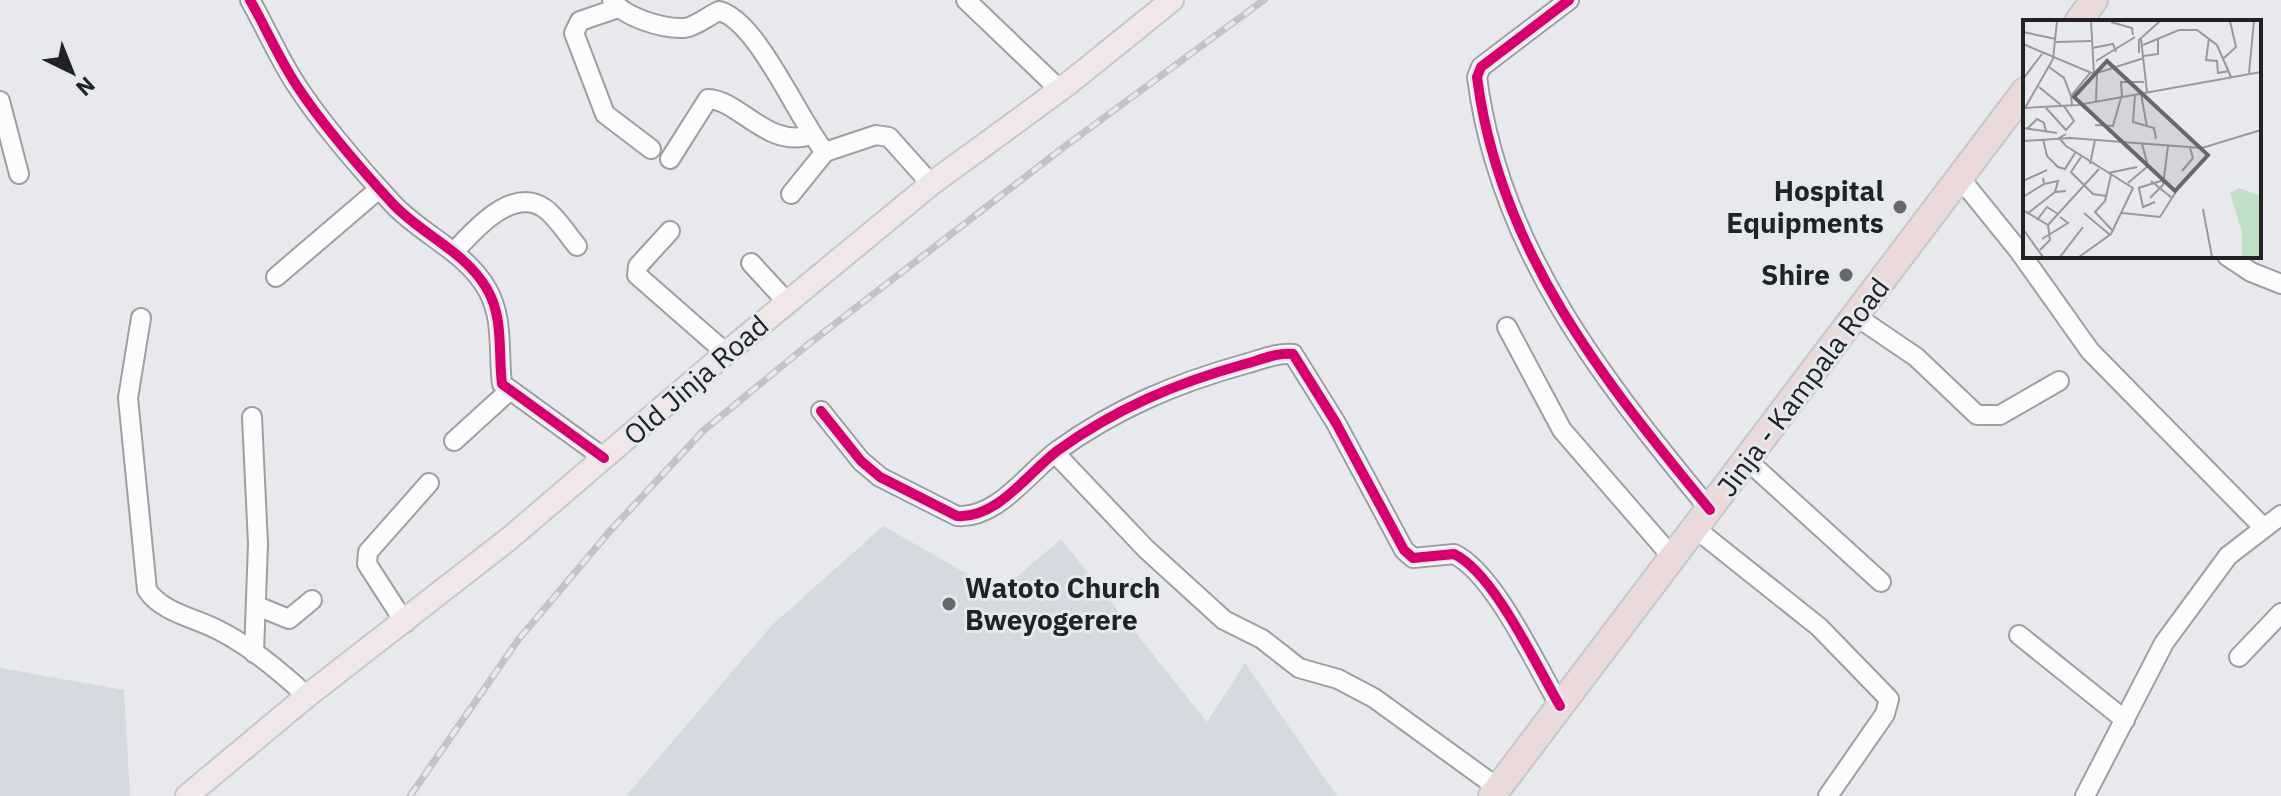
<svg xmlns="http://www.w3.org/2000/svg" width="2281" height="796" font-family="'IBM Plex Sans',sans-serif">
<style>
.built{fill:#d5dae1}
.lines{fill:none;stroke-linecap:round;stroke-linejoin:round}
.minor-casing{stroke:#9e9fa2;stroke-width:22}
.major-casing{stroke:#c6c7c8;stroke-width:26}
.highway-casing{stroke:#c6c7c8;stroke-width:30}
.minor{stroke:#fbfcfc;stroke-width:18}
.major{stroke:#f1e7e9;stroke-width:22}
.highway{stroke:#eadadc;stroke-width:26}
.rail-casing{stroke:#c2c3c3;stroke-width:7}
.rail{stroke:#e5e8ee;stroke-width:4;stroke-dasharray:12;stroke-linecap:butt}
.cycleway-casing{stroke:#e5e8ee;stroke-width:15}
.cycleway{stroke:#d6006c;stroke-width:10}
.poi-dot{fill:#66686a;stroke:#e5e8ee;stroke-width:3}
.labels{text-anchor:middle;stroke-width:6;stroke-linejoin:round;paint-order:stroke}
.poi-label{font-size:28px;font-weight:bold;fill:#212224;stroke:#e5e8ee;text-anchor:end}
.street-label{font-size:28px;fill:#212224;stroke:#e5e8ee}
.inset-road{fill:none;stroke:#98999c;stroke-width:2}
.view{fill:#66686a;fill-opacity:0.15;stroke:#66686a;stroke-width:4}
.inset-edge{fill:none;stroke:#212224;stroke-width:4}
</style>
<rect width="100%" height="100%" fill="#e7e9ec"/>
<g class="built">
<path d="M 883,526 L 999,592 L 1061,539 L 1207,722 L 1245,663 L 1337,796 L 626,796 L 771,626 Z"/>
<path d="M 0,668 L 124,690 L 130,796 L 0,796 Z"/>
</g>
<g class="lines">
<defs>
<g id="minor">
<path d="M 250,0 C 266,28 279,59 297,86 C 324,127 359,167 393,204 C 422,235 465,251 487,289 C 504,318 498,352 502,384 L 604,458"/>
<path d="M 612,0 C 624,17 662,29 684,28 C 695,27 708,16 719,11 C 757,20 798,119 825,152 L 876,135 L 889,137 L 931,184"/>
<path d="M 966,0 L 1060,90"/>
<path d="M 1569,0 L 1481,67 L 1477,77 C 1499,250 1603,380 1710,510"/>
<path d="M 618,8 L 580,21 L 574,33 L 605,114 L 651,149"/>
<path d="M 0,101 L 19,174"/>
<path d="M 670,159 L 708,99 C 740,100 767,149 811,135"/>
<path d="M 1960,178 L 2019,251 L 2090,351 L 2264,528"/>
<path d="M 791,194 L 825,152"/>
<path d="M 670,231 L 638,266 L 637,275 L 726,353"/>
<path d="M 454,252 C 473,231 512,186 544,208 C 556,216 567,234 577,246"/>
<path d="M 2227,256 L 2251,272 L 2281,284"/>
<path d="M 751,263 L 787,302"/>
<path d="M 276,277 L 379,189"/>
<path d="M 1857,317 L 1916,357 L 1977,415 L 2000,415 L 2059,381"/>
<path d="M 141,318 L 128,398 L 147,590 C 163,614 198,618 222,632 C 253,648 282,673 307,696"/>
<path d="M 1507,327 L 1562,430 L 1673,558"/>
<path d="M 821,411 L 861,461 L 880,477 L 957,516 C 997,519 1028,473 1057,451 C 1115,409 1176,383 1245,364 C 1260,360 1278,352 1293,354 L 1336,423 L 1404,550 L 1413,558 L 1454,554 C 1494,573 1536,665 1560,706"/>
<path d="M 252,417 L 258,544 L 254,653"/>
<path d="M 454,441 L 509,391"/>
<path d="M 1055,453 L 1146,549 L 1224,620 L 1262,639 L 1299,668 L 1338,679 L 1374,698 L 1498,788"/>
<path d="M 1748,461 L 1881,582"/>
<path d="M 1696,529 L 1819,627 L 1889,699 L 1885,714 L 1828,796"/>
<path d="M 257,606 L 289,619 L 312,600"/>
<path d="M 405,623 L 367,564 L 368,552 L 429,483"/>
<path d="M 2019,635 L 2125,720"/>
<path d="M 2239,657 L 2281,613"/>
<path d="M 2085,796 L 2164,643 L 2228,556 L 2281,515"/>
</g>
<path id="major" d="M 187,796 L 307,696 L 510,538 L 726,353 L 931,184 L 1069,83 L 1172,0"/>
<g id="highway">
<path d="M 2078,22 L 2094,0"/>
<path d="M 1492,796 L 2025,91"/>
</g>
</defs>
<use href="#minor" class="minor-casing"/>
<use href="#major" class="major-casing"/>
<use href="#highway" class="highway-casing"/>
<use href="#minor" class="minor"/>
<use href="#major" class="major"/>
<use href="#highway" class="highway"/>
<defs>
<path id="rail" d="M 410,796 L 518,640 L 610,531 L 703,431 L 810,343 L 1064,147 L 1264,0"/>
</defs>
<use href="#rail" class="rail-casing"/>
<use href="#rail" class="rail"/>
<defs>
<g id="cycleway">
<path d="M 250,0 C 266,28 279,59 297,86 C 324,127 359,167 393,204 C 422,235 465,251 487,289 C 504,318 498,352 502,384 L 604,458"/>
<path d="M 1569,0 L 1481,67 L 1477,77 C 1499,250 1603,380 1710,510"/>
<path d="M 821,411 L 861,461 L 880,477 L 957,516 C 997,519 1028,473 1057,451 C 1115,409 1176,383 1245,364 C 1260,360 1278,352 1293,354 L 1336,423 L 1404,550 L 1413,558 L 1454,554 C 1494,573 1536,665 1560,706"/>
</g>
</defs>
<use href="#cycleway" class="cycleway-casing"/>
<use href="#cycleway" class="cycleway"/>
</g>
<g class="poi-dot">
<circle cx="1900" cy="207" r="8"/>
<circle cx="1846" cy="275" r="8"/>
<circle cx="949" cy="604" r="8"/>
</g>
<g class="labels">
<g class="poi-label">
<text x="1884" y="201">Hospital<tspan x="1884" dy="32">Equipments</tspan></text>
<text x="1830" y="285">Shire</text>
<text x="965" y="598" text-anchor="start">Watoto Church<tspan x="965" dy="32">Bweyogerere</tspan></text>
</g>
<g class="street-label">
<text transform="translate(696 380) rotate(-41)" y="10">Old Jinja Road</text>
<text transform="translate(1803 387) rotate(-53)" y="10">Jinja - Kampala Road</text>
</g>
</g>
<g transform="translate(2023 20)">
<rect width="238" height="238" fill="#e7e9ec"/>
<path d="M 216,168 L 238,176 L 238,237 L 219,237 L 219,212 L 207,173 Z" fill="#bfe0c4"/>
<path class="inset-road" d="M 68,1 L 71,54M 88,2 L 109,8 L 110,15M 0,12 L 33,19M 186,18 L 183,40 L 194,41 L 195,53 L 206,51M 118,19 L 124,72M 33,22 L 68,21M 0,24 L 71,54 L 121,38M 120,25 L 156,10 L 174,10 L 194,25 L 208,57M 69,28 L 90,24 L 93,32M 116,33 L 116,20 L 137,1M 121,36 L 135,34 L 135,18M 201,38 L 213,27 L 207,1M 73,41 L 112,17M 26,47 L 41,58 L 48,76M 226,53 L 231,1M 0,59 L 19,34M 16,67 L 38,85M 118,74 L 124,107M 112,75 L 110,102 L 131,108 L 133,119M 99,77 L 98,62 L 121,62M 73,81 L 74,54M 49,85 L 48,76 L 67,53M 0,88 L 55,85 L 238,52M 2,88 L 30,39 L 34,1M 23,88 L 43,110 L 51,101 L 41,86M 72,105 L 90,106 L 98,78M 0,108 L 34,113M 4,109 L 14,99 L 21,103 L 23,112M 43,114 L 36,118 L 43,126 L 110,168 L 88,214 L 56,237M 20,119 L 24,136 L 35,147 L 42,149 L 52,133M 0,121 L 47,118 L 179,128 L 238,110M 58,137 L 48,152 L 70,174 L 83,176M 67,144 L 72,120M 159,151 L 170,138 L 167,128M 85,153 L 114,147M 88,155 L 82,181 L 72,192 L 89,210M 0,161 L 24,150M 128,161 L 149,178M 105,163 L 125,146 L 119,124M 21,164 L 35,161 L 32,172 L 43,171M 115,168 L 141,160M 116,168 L 120,187 L 132,182M 0,177 L 21,164 L 20,158M 127,178 L 140,165 L 145,126M 180,189 L 189,237M 0,190 L 25,205 L 76,149M 61,193 L 87,215M 99,193 L 137,197 L 159,162M 4,194 L 32,172M 14,200 L 24,187 L 35,194M 0,209 L 20,237M 19,219 L 45,203 L 37,197M 17,230 L 27,220 L 25,205M 37,237 L 60,207"/>
<path class="view" d="M 84,41 L 185,135 L 152,171 L 51,77 Z"/>
<rect width="238" height="238" class="inset-edge"/>
</g>
<g transform="translate(72 72) rotate(137)" stroke="#e5e8ee" stroke-width="6" paint-order="stroke">
<path d="M0-6L14 30L0 20L-14 30Z" fill="#212224"/>
<text y="-12" font-size="22" font-weight="bold" text-anchor="middle" fill="#212224">N</text>
</g>
</svg>
